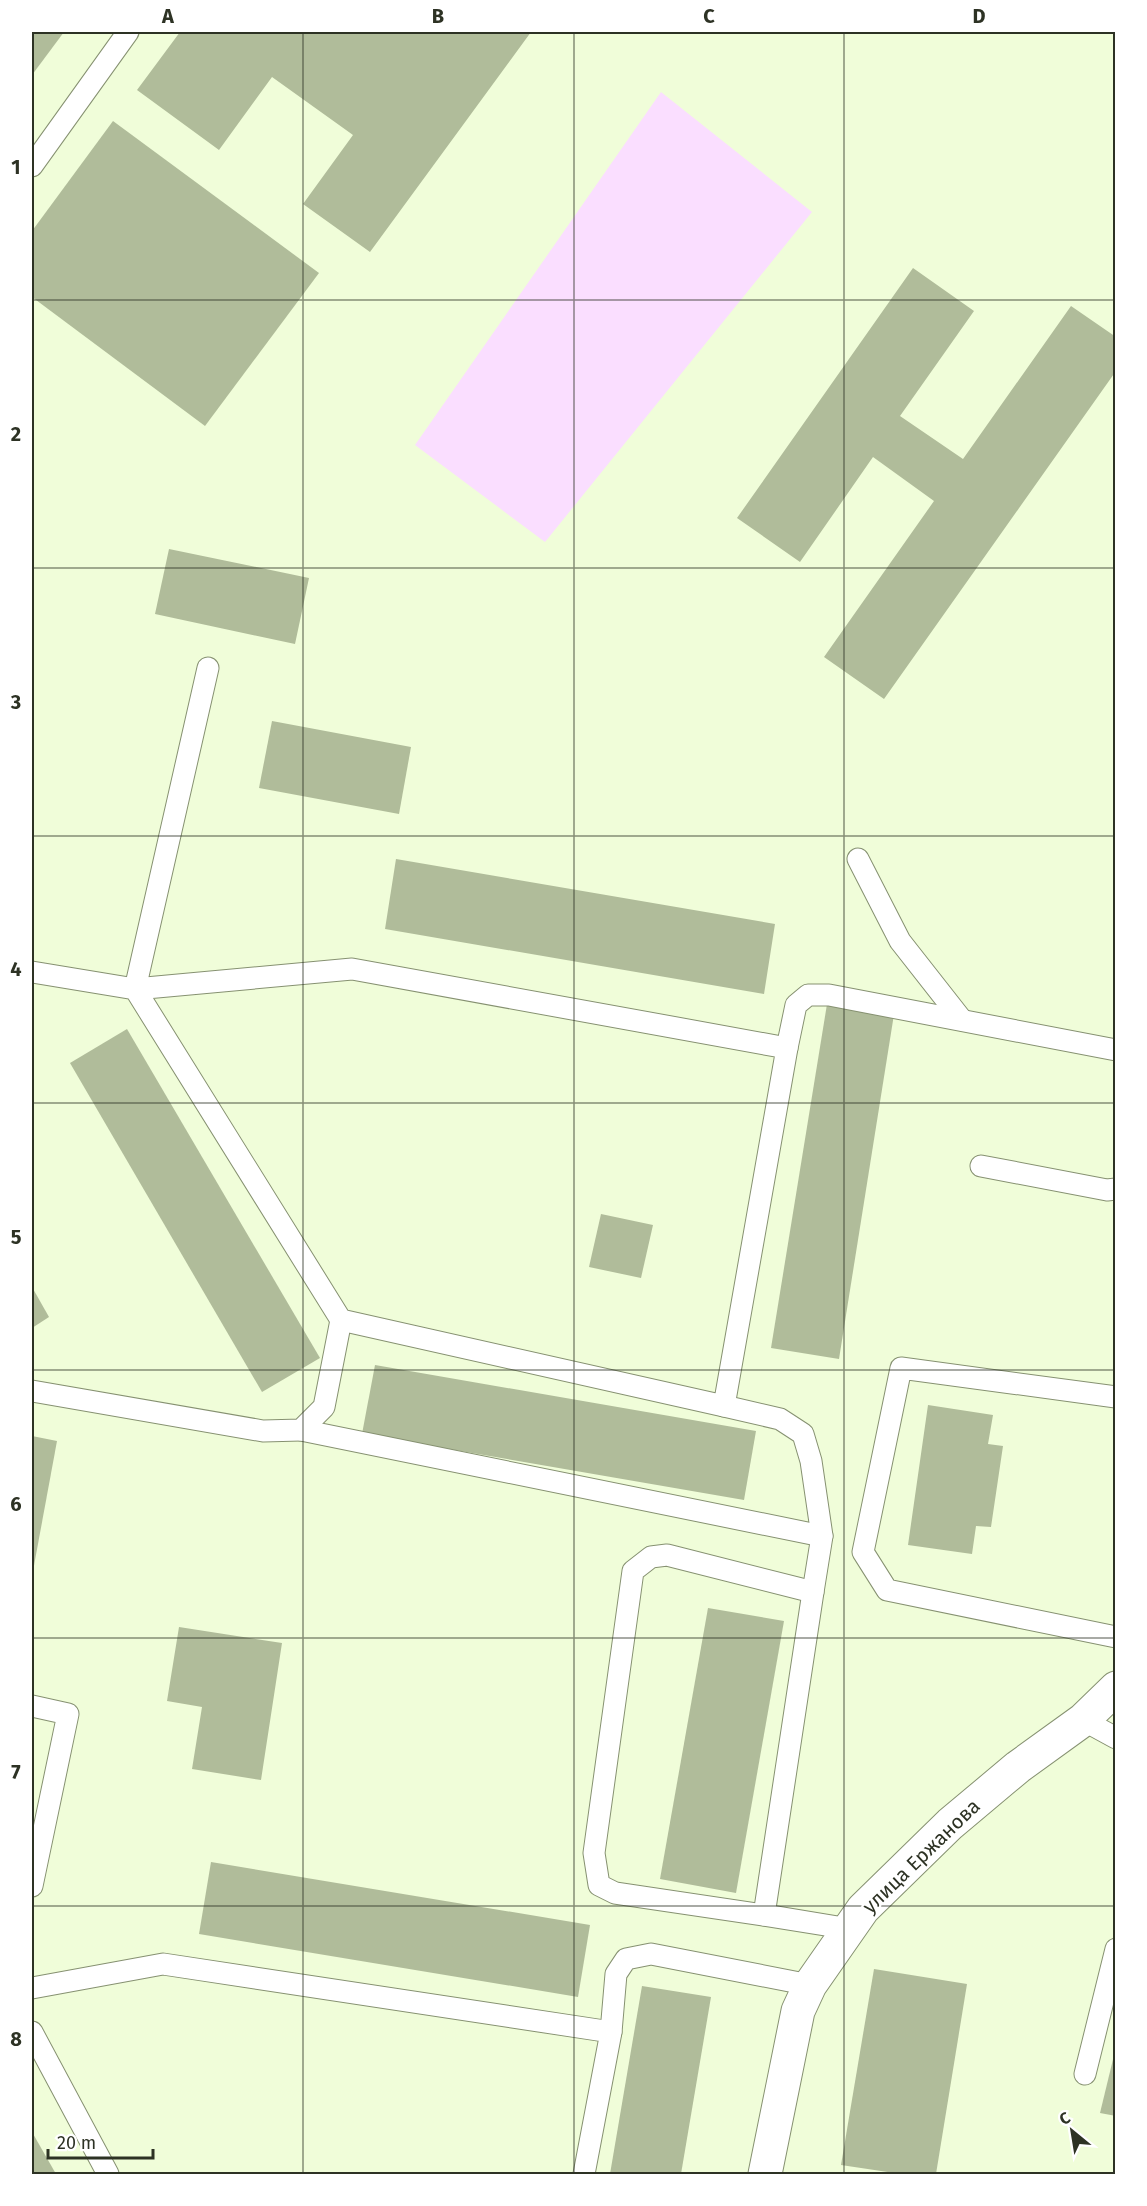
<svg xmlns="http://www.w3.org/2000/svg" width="1147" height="2206" font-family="'Fira Sans',sans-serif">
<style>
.green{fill:#fadeff}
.building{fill:#b0bc9a}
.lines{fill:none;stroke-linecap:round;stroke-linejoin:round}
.service-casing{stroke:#869171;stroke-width:23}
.minor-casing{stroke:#869171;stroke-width:35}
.service{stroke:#fff;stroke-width:21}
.minor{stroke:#fff;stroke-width:33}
.grid{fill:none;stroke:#2d3224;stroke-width:1.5;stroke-opacity:0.55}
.labels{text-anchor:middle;stroke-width:4.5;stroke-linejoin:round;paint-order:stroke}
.street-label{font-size:20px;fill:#2d3224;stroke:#fff}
.neatline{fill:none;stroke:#2d3224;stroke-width:2}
.grid-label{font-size:20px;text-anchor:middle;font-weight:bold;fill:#2d3224}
</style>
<rect width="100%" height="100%" fill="#f0fdd9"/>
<path class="green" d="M 661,92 L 812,212 L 545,542 L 415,445 Z"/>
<g class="building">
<path d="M 32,32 L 64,32 L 32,75 Z"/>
<path d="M 180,32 L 531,32 L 370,252 L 303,204 L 353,135 L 272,77 L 219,150 L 137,90 Z"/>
<path d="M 113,121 L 319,273 L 205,426 L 32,297 L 32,231 Z"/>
<path d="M 913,268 L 974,311 L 900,416 L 963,459 L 1071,306 L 1116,337 L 1116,371 L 884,699 L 824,657 L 934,501 L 873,457 L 800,562 L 737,518 Z"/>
<path d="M 169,549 L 309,578 L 295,644 L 155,614 Z"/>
<path d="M 272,721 L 411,747 L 399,814 L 259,788 Z"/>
<path d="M 396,859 L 775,924 L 764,994 L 385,929 Z"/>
<path d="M 828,998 L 895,1008 L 839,1359 L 771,1348 Z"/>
<path d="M 127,1029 L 320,1358 L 262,1392 L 70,1063 Z"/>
<path d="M 601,1214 L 653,1225 L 641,1278 L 589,1267 Z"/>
<path d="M 32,1287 L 49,1317 L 32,1328 Z"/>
<path d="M 375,1365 L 756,1431 L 744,1500 L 362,1434 Z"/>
<path d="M 928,1405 L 993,1415 L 988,1444 L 1003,1446 L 991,1527 L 976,1526 L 972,1554 L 908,1545 Z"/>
<path d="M 32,1436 L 57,1441 L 33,1571 L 32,1571 Z"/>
<path d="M 708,1608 L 784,1621 L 736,1893 L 660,1879 Z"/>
<path d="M 179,1627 L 282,1643 L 261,1780 L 192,1769 L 202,1707 L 167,1701 Z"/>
<path d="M 211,1862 L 590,1925 L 578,1997 L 199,1934 Z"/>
<path d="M 874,1969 L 967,1984 L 936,2174 L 901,2174 L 841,2165 Z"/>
<path d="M 642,1986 L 711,1997 L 681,2174 L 610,2174 Z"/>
<path d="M 1115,2051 L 1116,2051 L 1116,2116 L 1100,2113 Z"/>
<path d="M 32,2132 L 56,2174 L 32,2174 Z"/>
</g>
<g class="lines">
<defs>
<g id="service">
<path d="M 32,166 L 128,32"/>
<path d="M 858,859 L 900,941 L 962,1020"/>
<path d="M 32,972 L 135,989 L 352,969 L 787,1048 L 724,1406 L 341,1320 L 135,989 L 208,668"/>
<path d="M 787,1048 L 796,1005 L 808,995 L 829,995 L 1116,1050"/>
<path d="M 981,1166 L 1107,1190 L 1116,1189"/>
<path d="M 32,1391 L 263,1431 L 301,1430 L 324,1407 L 341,1320"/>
<path d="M 1116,1397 L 901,1368 L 863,1552 L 887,1590 L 1116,1637"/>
<path d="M 724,1406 L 780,1419 L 803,1434 L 811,1461 L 822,1536 L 813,1592 L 667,1555 L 651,1557 L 633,1571 L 594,1853 L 599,1885 L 615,1893 L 764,1915 L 850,1929"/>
<path d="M 301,1430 L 822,1536"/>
<path d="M 32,1706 L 68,1714 L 32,1886"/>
<path d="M 1083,1720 L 1116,1738"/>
<path d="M 764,1915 L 813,1592"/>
<path d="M 32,1988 L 163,1964 L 611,2032 L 584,2174"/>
<path d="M 32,2032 L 108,2174"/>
<path d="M 611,2032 L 616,1974 L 626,1959 L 651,1954 L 810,1985"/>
<path d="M 1085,2074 L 1116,1949"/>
</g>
<path id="minor" d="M 765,2174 L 798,2011 L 810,1985 L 863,1909 L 950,1824 L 1018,1767 L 1083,1720 L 1116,1688"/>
</defs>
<use href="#service" class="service-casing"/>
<use href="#minor" class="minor-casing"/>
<use href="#service" class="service"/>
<use href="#minor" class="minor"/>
</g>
<path class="grid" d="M 303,32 L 303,2174M 574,32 L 574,2174M 844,32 L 844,2174M 32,300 L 1116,300M 32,568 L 1116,568M 32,836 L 1116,836M 32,1103 L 1116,1103M 32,1370 L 1116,1370M 32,1638 L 1116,1638M 32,1906 L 1116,1906"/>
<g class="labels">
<g class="street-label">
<text transform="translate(921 1856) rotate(-44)" y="7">улица Ержанова</text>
</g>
</g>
<rect width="1147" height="2206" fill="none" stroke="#ffffff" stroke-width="66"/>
<g transform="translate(1072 2131) rotate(330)" stroke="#ffffff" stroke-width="4.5" paint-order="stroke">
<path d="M0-4.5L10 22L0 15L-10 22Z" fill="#2d3224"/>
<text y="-9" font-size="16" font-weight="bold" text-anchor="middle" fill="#2d3224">С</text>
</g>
<path d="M48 2149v9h105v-9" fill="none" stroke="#2d3224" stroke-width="3"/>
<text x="57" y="2149" font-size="18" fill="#2d3224" stroke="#ffffff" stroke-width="4.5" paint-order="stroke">20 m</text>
<rect x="33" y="33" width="1081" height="2140" class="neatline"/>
<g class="grid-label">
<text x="168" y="23">A</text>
<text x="438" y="23">B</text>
<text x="709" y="23">C</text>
<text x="979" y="23">D</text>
<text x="16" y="174">1</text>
<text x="16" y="441">2</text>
<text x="16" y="709">3</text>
<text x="16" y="976">4</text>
<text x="16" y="1244">5</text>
<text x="16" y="1511">6</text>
<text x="16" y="1779">7</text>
<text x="16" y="2046">8</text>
</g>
</svg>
